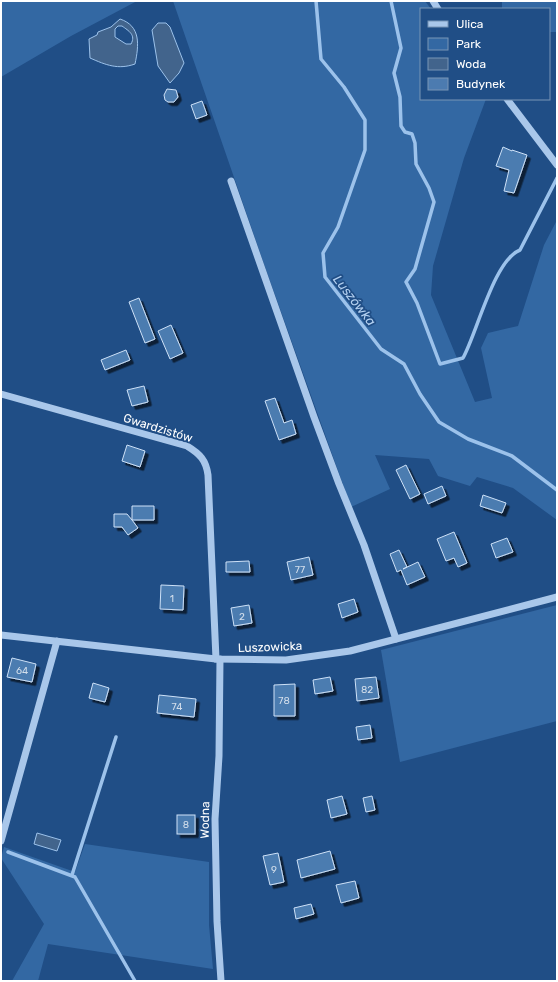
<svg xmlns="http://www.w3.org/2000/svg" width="558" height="982" font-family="Rubik,sans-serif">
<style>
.green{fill:#3368a3}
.water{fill:#42648c;stroke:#9cc2eb;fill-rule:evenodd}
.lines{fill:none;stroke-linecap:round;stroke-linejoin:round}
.stream{stroke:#9cc2eb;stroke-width:3.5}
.building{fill:#4c7bb0;stroke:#cde1f7;filter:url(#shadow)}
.minor{stroke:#a9c7ea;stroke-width:7}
.labels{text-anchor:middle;stroke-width:3.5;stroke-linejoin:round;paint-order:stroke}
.number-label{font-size:10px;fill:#d2deeb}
.street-label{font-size:12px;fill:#fff;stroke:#204e86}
.water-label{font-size:13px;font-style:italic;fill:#b4d1f1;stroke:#204e86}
</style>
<defs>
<filter id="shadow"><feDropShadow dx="3.5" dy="3.5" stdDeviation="0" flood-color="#0009"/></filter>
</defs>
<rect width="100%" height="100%" fill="#204e86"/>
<g class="green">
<path d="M 1,1 L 137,1 L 71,36 L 1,77 Z"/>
<path d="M 173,1 L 425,1 L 431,9 L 421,9 L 421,99 L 486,99 L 464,158 L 433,266 L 431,295 L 475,402 L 492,398 L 481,348 L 488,333 L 518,326 L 544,245 L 556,222 L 557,224 L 557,520 L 513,488 L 477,477 L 470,486 L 438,476 L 429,459 L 375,455 L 390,489 L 351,507 L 265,267 Z"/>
<path d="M 502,1 L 557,1 L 557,32 L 549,32 L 549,9 L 502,9 Z"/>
<path d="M 557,605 L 557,721 L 400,762 L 381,650 Z"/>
<path d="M 85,844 L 209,862 L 209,925 L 213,969 L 48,944 L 38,981 L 12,981 L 44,924 L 1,858 L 4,847 L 75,872 Z"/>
</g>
<g class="water">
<path d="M 120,19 C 141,26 139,45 135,64 C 118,70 106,65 90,58 L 89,39 L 97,35 L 98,32 L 111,27 ZM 118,26 L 122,26 C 129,31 136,35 131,44 L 126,44 L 115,37 L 115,29 Z"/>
<path d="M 158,23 L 166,23 L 170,27 L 184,63 L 179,73 L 170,83 L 158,66 L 152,30 Z"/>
<path d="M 37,833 L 61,840 L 57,851 L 34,844 Z"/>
</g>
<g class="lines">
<g class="stream">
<path d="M 316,1 L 321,59 L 344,87 L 365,120 L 365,150 L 338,227 L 323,253 L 325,277 L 381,349 L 404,364 L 420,394 L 439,422 L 468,439 L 512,456 L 557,490"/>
<path d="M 391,1 L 401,48 L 394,73 L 400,97 L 401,126 L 405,132 L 412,134 L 415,143 L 416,164 L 429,188 L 434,202 L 415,269 L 406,282 L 417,303 L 440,364 L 463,358 C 477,333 494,260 520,250 L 557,178"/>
<path d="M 8,852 L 75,877 L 135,981"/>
<path d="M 72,875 L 116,737"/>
</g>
</g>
<g class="building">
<path d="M 167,89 L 176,90 L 178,97 L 174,102 L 168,102 L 165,100 L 164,95 Z"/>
<path d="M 202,101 L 207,115 L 196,119 L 191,105 Z"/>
<path d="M 503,147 L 512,151 L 512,150 L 527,155 L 514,193 L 504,191 L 509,170 L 496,166 Z"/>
<path d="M 139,298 L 155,339 L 145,343 L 129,302 Z"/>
<path d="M 171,325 L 183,353 L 170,359 L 158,331 Z"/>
<path d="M 126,350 L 130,360 L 105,370 L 101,360 Z"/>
<path d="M 144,386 L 148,402 L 132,406 L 127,390 Z"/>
<path d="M 275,398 L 284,423 L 292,420 L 296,434 L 279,440 L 265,401 Z"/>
<path d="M 127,445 L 145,451 L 140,467 L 122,461 Z"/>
<path d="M 406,465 L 420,494 L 410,499 L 396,470 Z"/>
<path d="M 442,486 L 446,496 L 428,504 L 424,494 Z"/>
<path d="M 483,495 L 506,503 L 502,513 L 480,506 Z"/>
<path d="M 132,506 L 154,506 L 154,520 L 132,520 L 138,528 L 128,535 L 122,527 L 114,527 L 114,514 L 127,514 L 132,520 Z"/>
<path d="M 454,532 L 467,563 L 458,567 L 454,558 L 446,561 L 437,539 Z"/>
<path d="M 507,538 L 513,552 L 496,558 L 491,544 Z"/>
<path d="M 399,550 L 407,567 L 403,569 L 418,562 L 425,577 L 407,585 L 401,570 L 397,572 L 390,554 Z"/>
<path d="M 309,557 L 313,575 L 291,580 L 287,562 Z"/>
<path d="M 249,561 L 250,572 L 226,572 L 226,562 Z"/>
<path d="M 161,585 L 184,586 L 183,610 L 160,609 Z"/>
<path d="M 354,599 L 358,612 L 342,618 L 338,604 Z"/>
<path d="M 249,605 L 252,623 L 234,626 L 231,608 Z"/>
<path d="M 12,658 L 36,664 L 32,682 L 7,677 Z"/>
<path d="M 330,677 L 333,691 L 315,694 L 313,680 Z"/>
<path d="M 376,677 L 379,698 L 357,701 L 355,679 Z"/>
<path d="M 93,683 L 109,688 L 105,702 L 89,698 Z"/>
<path d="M 295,684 L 295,716 L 274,716 L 274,685 Z"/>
<path d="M 159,695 L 196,699 L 194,717 L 157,713 Z"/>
<path d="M 370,725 L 372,738 L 358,740 L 356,727 Z"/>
<path d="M 342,796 L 347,814 L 331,818 L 327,800 Z"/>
<path d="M 372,796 L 375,810 L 366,812 L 363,798 Z"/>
<rect x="177" y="815" width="18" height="19"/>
<path d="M 330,851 L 335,869 L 301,878 L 297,860 Z"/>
<path d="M 278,853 L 284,882 L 270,885 L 263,856 Z"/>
<path d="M 355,881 L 359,898 L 341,903 L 336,885 Z"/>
<path d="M 311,904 L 314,914 L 296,919 L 294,908 Z"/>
</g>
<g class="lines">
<g class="minor">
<path d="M 433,1 L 438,9"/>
<path d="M 507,99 L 557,165"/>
<path d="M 231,181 L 314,417 L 339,484 L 364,545 L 396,639"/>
<path d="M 1,394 L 187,446 C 200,454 206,460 208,475 L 216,659"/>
<path d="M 1,635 L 216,659 L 286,660 L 350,651 L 557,597"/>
<path d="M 220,659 L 219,756 L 215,819 L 217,921 L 221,981"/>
<path d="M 1,841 L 57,641"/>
</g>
</g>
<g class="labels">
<g class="number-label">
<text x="300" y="573">77</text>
<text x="172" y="602">1</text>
<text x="242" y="620">2</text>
<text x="22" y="674">64</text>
<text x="367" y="693">82</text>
<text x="284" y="704">78</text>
<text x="177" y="710">74</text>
<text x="186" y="828">8</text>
<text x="274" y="873">9</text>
</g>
<g class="street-label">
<text transform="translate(158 428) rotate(17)" y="4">Gwardzistów</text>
<text transform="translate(270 647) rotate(-2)" y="4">Luszowicka</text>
<text transform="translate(205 820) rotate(-89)" y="4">Wodna</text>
</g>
<g class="water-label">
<text transform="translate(355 300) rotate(52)" y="5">Luszówka</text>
</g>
</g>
<rect width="558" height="982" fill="none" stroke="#ffffff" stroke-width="4"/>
<rect x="420" y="8" width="130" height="92" fill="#204e86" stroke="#7995b6"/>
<rect x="428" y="21" width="20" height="6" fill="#a9c7ea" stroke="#7995b6"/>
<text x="456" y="28" font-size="12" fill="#ffffff">Ulica</text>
<rect x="428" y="38" width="20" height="12" fill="#3368a3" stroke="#7995b6"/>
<text x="456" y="48" font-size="12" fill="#ffffff">Park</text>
<rect x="428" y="58" width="20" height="12" fill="#42648c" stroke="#7995b6"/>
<text x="456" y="68" font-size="12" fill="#ffffff">Woda</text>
<rect x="428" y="78" width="20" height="12" fill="#4c7bb0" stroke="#7995b6"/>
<text x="456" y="88" font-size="12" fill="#ffffff">Budynek</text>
</svg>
